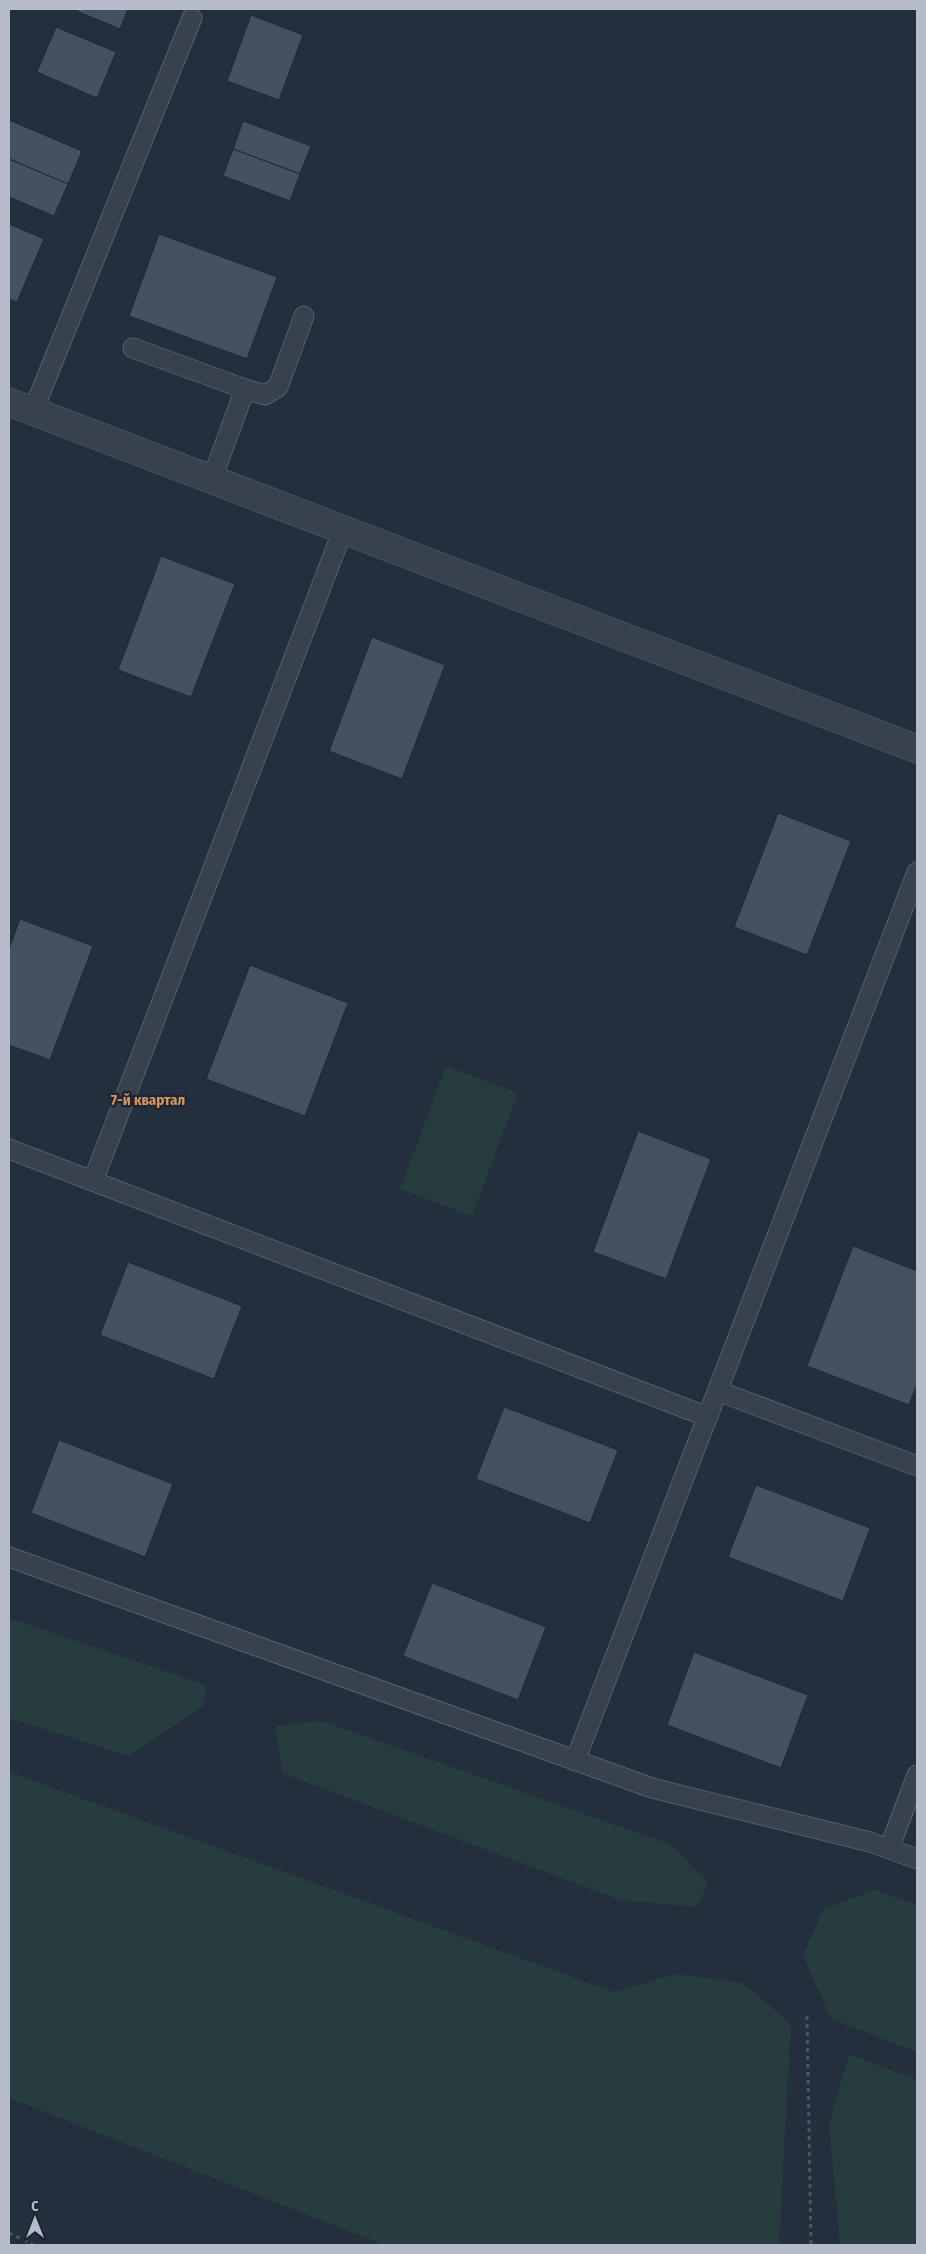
<svg xmlns="http://www.w3.org/2000/svg" width="926" height="2254" font-family="'Fira Sans Condensed',sans-serif">
<style>
.green{fill:#263c3f}
.building{fill:#455162;stroke:#1f2835}
.lines{fill:none;stroke-linecap:round;stroke-linejoin:round}
.service-casing{stroke:#565f6c;stroke-width:21}
.minor-casing{stroke:#565f6c;stroke-width:29}
.path{stroke:#44595c;stroke-width:3;stroke-dasharray:4 4;stroke-linecap:butt}
.service{stroke:#38414e;stroke-width:19}
.minor{stroke:#38414e;stroke-width:28}
.labels{text-anchor:middle;stroke-width:5;stroke-linejoin:round;paint-order:stroke}
.quarter-label{font-size:15px;font-weight:bold;fill:#d59563;stroke:#1d2633}
</style>
<rect width="100%" height="100%" fill="#242f3e"/>
<g class="green">
<path d="M 446,1066 L 518,1093 L 472,1216 L 400,1189 Z"/>
<path d="M 9,1618 L 206,1685 L 203,1706 L 129,1756 L 9,1718 Z"/>
<path d="M 322,1721 L 672,1845 L 708,1883 L 697,1907 L 620,1900 L 282,1773 L 275,1726 Z"/>
<path d="M 9,1772 L 614,1992 L 676,1974 L 743,1983 L 791,2024 L 779,2245 L 384,2245 L 9,2098 Z"/>
<path d="M 875,1890 L 917,1905 L 917,2052 L 831,2019 L 803,1955 L 824,1909 Z"/>
<path d="M 849,2054 L 917,2080 L 917,2245 L 840,2245 L 829,2124 Z"/>
</g>
<g class="building">
<path d="M 72,9 L 128,9 L 120,29 Z"/>
<path d="M 251,15 L 303,35 L 279,100 L 227,81 Z"/>
<path d="M 56,27 L 116,52 L 97,98 L 37,72 Z"/>
<path d="M 9,120 L 82,151 L 68,184 L 9,159 Z"/>
<path d="M 243,121 L 311,146 L 300,174 L 233,149 Z"/>
<path d="M 233,149 L 300,174 L 290,201 L 223,176 Z"/>
<path d="M 9,159 L 68,184 L 54,216 L 9,197 Z"/>
<path d="M 9,224 L 44,239 L 17,302 L 9,299 Z"/>
<path d="M 159,234 L 277,277 L 247,359 L 129,316 Z"/>
<path d="M 161,556 L 235,584 L 191,697 L 118,670 Z"/>
<path d="M 372,637 L 445,665 L 402,779 L 329,751 Z"/>
<path d="M 778,813 L 851,841 L 807,955 L 734,927 Z"/>
<path d="M 20,919 L 93,946 L 50,1060 L 9,1045 L 9,949 Z"/>
<path d="M 250,965 L 348,1003 L 305,1116 L 206,1079 Z"/>
<path d="M 638,1131 L 711,1159 L 666,1279 L 593,1252 Z"/>
<path d="M 853,1246 L 917,1271 L 917,1384 L 909,1405 L 807,1366 Z"/>
<path d="M 128,1262 L 242,1306 L 214,1379 L 100,1335 Z"/>
<path d="M 504,1407 L 618,1450 L 590,1523 L 476,1479 Z"/>
<path d="M 59,1440 L 173,1484 L 145,1557 L 31,1513 Z"/>
<path d="M 756,1485 L 870,1528 L 843,1601 L 728,1557 Z"/>
<path d="M 432,1583 L 546,1627 L 518,1700 L 403,1656 Z"/>
<path d="M 694,1652 L 808,1695 L 781,1768 L 667,1725 Z"/>
</g>
<g class="lines">
<defs>
<g id="service">
<path d="M 133,348 L 245,389 L 212,479"/>
<path d="M 245,389 L 265,395 L 278,387 L 304,316"/>
<path d="M 33,411 L 192,18"/>
<path d="M 9,1149 L 708,1417"/>
<path d="M 93,1181 L 343,530"/>
<path d="M 718,1391 L 917,1466"/>
<path d="M 9,1557 L 652,1788 L 870,1842 L 917,1859"/>
<path d="M 575,1761 L 917,872"/>
<path d="M 889,1849 L 917,1775"/>
</g>
<path id="minor" d="M 9,402 L 917,749"/>
</defs>
<use href="#service" class="service-casing"/>
<use href="#minor" class="minor-casing"/>
<g class="path">
<path d="M 807,2016 L 811,2245"/>
<path d="M 9,2233 L 34,2245"/>
</g>
<use href="#service" class="service"/>
<use href="#minor" class="minor"/>
</g>
<g class="labels">
<g class="quarter-label">
<text x="148" y="1105">7-й квартал</text>
</g>
</g>
<rect width="926" height="2254" fill="none" stroke="#b4bcc9" stroke-width="20"/>
<g transform="translate(35 2219)" stroke="#1d2633" stroke-width="4" paint-order="stroke">
<path d="M0-4L9 19L0 12L-9 19Z" fill="#b4bcc9"/>
<text y="-8" font-size="14" font-weight="bold" text-anchor="middle" fill="#b4bcc9">С</text>
</g>
</svg>
